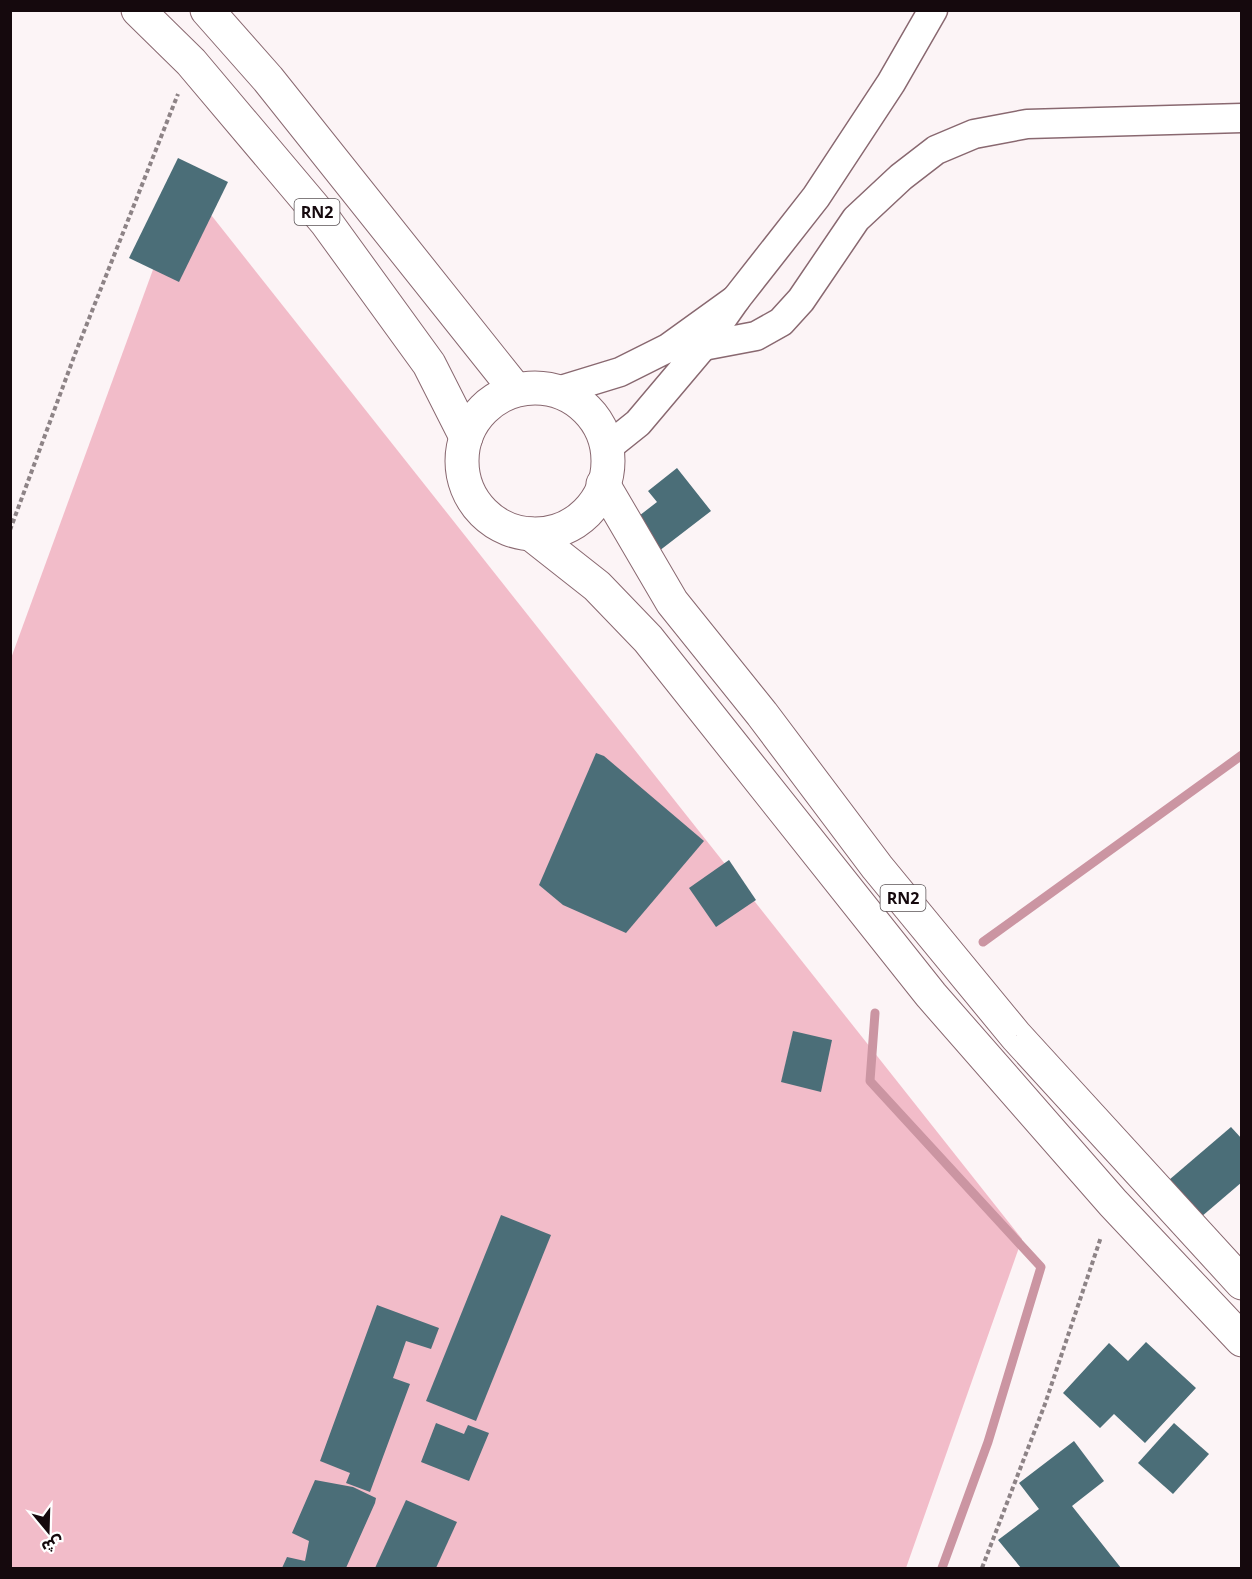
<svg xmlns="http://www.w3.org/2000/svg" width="1252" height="1579" font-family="'Open Sans','Noto Sans Arabic',sans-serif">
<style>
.green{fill:#f2bcc9}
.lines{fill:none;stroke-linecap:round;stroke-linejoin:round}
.stream{stroke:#cb95a2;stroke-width:9}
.building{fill:#4b6e78}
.street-casing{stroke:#896870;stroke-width:31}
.highway-casing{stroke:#896870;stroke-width:35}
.path{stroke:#8d8386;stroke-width:4;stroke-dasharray:4.5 3;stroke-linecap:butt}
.street{stroke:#fff;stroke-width:28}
.highway{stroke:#fff;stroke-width:33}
.labels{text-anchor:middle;stroke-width:5;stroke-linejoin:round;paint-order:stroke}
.shield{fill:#fff;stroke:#5b5356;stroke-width:1.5}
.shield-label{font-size:16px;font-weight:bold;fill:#15090d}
</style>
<rect width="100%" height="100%" fill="#fcf4f6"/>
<path class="green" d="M 185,182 L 1022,1239 L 906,1568 L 11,1568 L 10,661 Z"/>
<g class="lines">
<g class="stream">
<path d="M 983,942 L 1242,755"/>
<path d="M 875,1013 L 870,1081 L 1041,1267 L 988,1442 L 942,1568"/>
</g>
</g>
<g class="building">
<path d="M 178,158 L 228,182 L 179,282 L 129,258 Z"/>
<path d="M 677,468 L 711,511 L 659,551 L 635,519 L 657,502 L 648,491 Z"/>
<path d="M 596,753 L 604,756 L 704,841 L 626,933 L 563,905 L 539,885 Z"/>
<path d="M 729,860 L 756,900 L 716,927 L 689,888 Z"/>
<path d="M 793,1031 L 832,1040 L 821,1092 L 781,1082 Z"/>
<path d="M 1231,1127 L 1242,1139 L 1242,1182 L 1201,1217 L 1169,1180 Z"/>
<path d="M 501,1215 L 551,1235 L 476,1421 L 426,1401 Z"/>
<path d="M 377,1305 L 439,1328 L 431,1349 L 406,1341 L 393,1378 L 410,1384 L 370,1492 L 346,1483 L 350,1473 L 320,1461 Z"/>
<path d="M 1146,1342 L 1196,1388 L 1145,1443 L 1114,1414 L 1100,1428 L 1063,1393 L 1109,1343 L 1128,1361 Z"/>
<path d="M 436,1423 L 464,1434 L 468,1425 L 489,1433 L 469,1481 L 421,1462 Z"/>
<path d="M 1174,1423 L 1209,1454 L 1173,1494 L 1138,1463 Z"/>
<path d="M 1074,1441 L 1104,1481 L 1072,1506 L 1121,1568 L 1021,1568 L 998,1540 L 1039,1509 L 1019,1483 Z"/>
<path d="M 315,1480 L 353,1487 L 376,1498 L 375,1503 L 346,1568 L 282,1568 L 287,1557 L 305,1561 L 309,1541 L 292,1533 Z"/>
<path d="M 406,1500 L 457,1522 L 436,1568 L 375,1568 Z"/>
</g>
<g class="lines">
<defs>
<g id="street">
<path d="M 736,299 L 816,197 L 891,83 L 933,10"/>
<path d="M 703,346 L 756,336 L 781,322 L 801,300 L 856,219 L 901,177 L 936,150 L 974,134 L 1027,124 L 1242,118"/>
<path d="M 558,391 L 620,372 L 668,348 L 736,299 L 703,346 L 638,423 L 608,447"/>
</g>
<g id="highway">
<path d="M 138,10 L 191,62 L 326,222 L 429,364 L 466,437"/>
<path d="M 207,10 L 268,79 L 515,389"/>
<circle cx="535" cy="461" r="73"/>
<path d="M 603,484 L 672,602 L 762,714 L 877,867 L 1016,1036 L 1242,1283"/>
<path d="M 531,534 L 597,586 L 648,639 L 931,995 L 1113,1203 L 1242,1340"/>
</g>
</defs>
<use href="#street" class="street-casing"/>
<use href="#highway" class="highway-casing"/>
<g class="path">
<path d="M 10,530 L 75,354 L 178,94"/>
<path d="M 982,1568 L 1045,1404 L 1101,1237"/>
</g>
<use href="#street" class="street"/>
<use href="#highway" class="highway"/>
</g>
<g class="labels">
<g class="shield">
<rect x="294.5" y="199" width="45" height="26" rx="4.5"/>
<rect x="880.5" y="885" width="45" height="26" rx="4.5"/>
</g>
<g class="shield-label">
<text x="317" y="218">RN2</text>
<text x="903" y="904">RN2</text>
</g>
</g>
<rect width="1252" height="1579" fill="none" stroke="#15090d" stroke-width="24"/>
<g transform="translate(48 1531) rotate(161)" stroke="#ffffff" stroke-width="4.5" paint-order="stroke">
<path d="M0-4.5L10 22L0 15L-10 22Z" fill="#15090d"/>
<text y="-9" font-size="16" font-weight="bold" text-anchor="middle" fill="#15090d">ش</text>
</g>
</svg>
